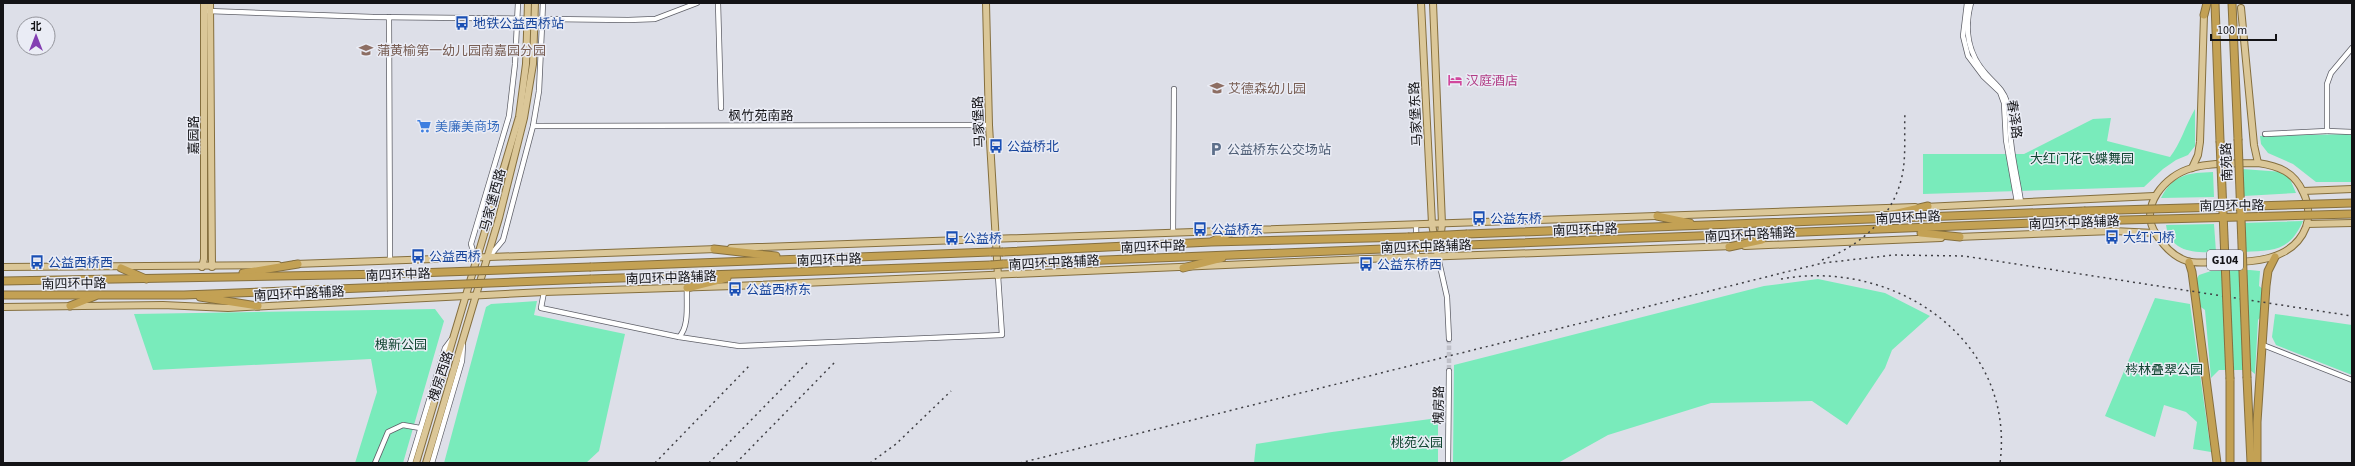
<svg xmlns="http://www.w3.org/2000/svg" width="2355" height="466" font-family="'Source Sans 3','Noto Sans SC',sans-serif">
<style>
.green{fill:#79ebbb}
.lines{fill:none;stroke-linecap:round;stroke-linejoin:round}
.minor-tunnel{stroke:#bfc0c8;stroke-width:4.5;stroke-dasharray:4.5 2;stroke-linecap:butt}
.minor-casing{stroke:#5f6068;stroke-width:6}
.major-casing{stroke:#856f3e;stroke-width:8}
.highway-casing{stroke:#856f3e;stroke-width:9}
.minor{stroke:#fff;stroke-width:4.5}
.major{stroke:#dbc798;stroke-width:6}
.highway{stroke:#c3a154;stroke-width:7}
.rail{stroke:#3f3f44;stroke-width:1.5;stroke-dasharray:2 4;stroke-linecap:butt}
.highway-bridge-casing{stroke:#856f3e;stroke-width:9;stroke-linecap:butt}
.highway-bridge{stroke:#c3a154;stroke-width:7}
.labels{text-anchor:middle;stroke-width:3;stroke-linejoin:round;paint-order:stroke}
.shield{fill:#eaecf5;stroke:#545459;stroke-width:1}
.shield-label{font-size:12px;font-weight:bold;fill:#131316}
.transit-label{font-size:13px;fill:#164399;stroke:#eaecf5;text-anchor:start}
.education-label{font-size:13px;fill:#785e54;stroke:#eaecf5;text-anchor:start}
.hotel-label{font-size:13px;fill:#b23c85;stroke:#eaecf5;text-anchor:start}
.street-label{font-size:13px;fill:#131316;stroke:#eaecf5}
.shop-label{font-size:13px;fill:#366cbe;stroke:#eaecf5;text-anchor:start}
.service-label{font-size:13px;fill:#4e5e75;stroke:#eaecf5;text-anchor:start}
.park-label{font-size:13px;fill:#124532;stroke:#eaecf5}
</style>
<rect width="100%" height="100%" fill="#dddfe8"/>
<g class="green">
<path d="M 2195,109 L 2195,146 L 2188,155 L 2176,160 L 2163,169 L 2144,187 L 1923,194 L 1923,154 L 2024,154 L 2093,119 L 2111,118 L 2107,141 L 2170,157 C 2180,145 2186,124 2195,109 Z"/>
<path d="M 2352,134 L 2352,182 L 2316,182 L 2293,164 L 2268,153 L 2261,144 L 2260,136 Z"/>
<path d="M 2242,169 L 2283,172 L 2290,179 L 2296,193 L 2244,196 Z"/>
<path d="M 2213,172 L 2214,197 L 2161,198 C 2173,174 2188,173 2213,172 Z"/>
<path d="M 2303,221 C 2289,252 2274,250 2244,252 L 2244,223 Z"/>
<path d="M 2214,224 L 2216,252 C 2193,253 2170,252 2166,225 Z"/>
<path d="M 2250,270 L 2260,271 L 2259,286 L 2264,290 L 2263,314 L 2258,320 L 2255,374 L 2250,370 L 2219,370 L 2211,378 L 2205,310 L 2198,305 L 2196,280 L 2199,275 L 2211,271 Z"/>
<path d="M 1818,279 L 1885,293 L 1930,316 L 1892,350 L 1885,368 L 1847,425 L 1812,401 L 1711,403 L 1608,435 L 1558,463 L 1453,463 L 1454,365 L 1764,286 Z"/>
<path d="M 2155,298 L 2190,304 L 2211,452 L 2193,449 L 2197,422 L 2186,412 L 2164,405 L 2155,437 L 2105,416 Z"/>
<path d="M 537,301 L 534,315 L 625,334 L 599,451 L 586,463 L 444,463 L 486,307 L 491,304 Z"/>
<path d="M 435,309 L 444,321 L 403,463 L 355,463 L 377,392 L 371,359 L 153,370 L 134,314 Z"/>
<path d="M 2275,314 L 2352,325 L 2352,375 L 2276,345 L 2272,337 Z"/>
<path d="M 1438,418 L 1438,463 L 1254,463 L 1256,444 L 1332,432 Z"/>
</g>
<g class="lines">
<path class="minor-tunnel" d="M 1449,339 L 1449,371"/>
<defs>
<g id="minor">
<path d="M 718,3 L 721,108"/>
<path d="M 1967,3 L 1963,36 L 1968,56 L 1983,76 L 2000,92 L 2004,103 L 2006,140 L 2017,202"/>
<path d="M 1971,3 C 1964,29 1968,54 1986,74 C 1995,84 2003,89 2007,102 C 2011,115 2009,128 2011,142 C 2013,162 2018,182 2021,202"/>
<path d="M 208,11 L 373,17 L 628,20 L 655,19 L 697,3"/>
<path d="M 389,17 L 390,261"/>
<path d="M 533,126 L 989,125"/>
<path d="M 2327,131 L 2352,132"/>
<path d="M 2265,134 L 2327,131 L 2327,84 L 2331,73 L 2352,48"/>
<path d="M 1416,225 L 1417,258"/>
<path d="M 1173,232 L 1174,89"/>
<path d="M 489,257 L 503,240 L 533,126 L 539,91 L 543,3"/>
<path d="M 1438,257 L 1447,297 L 1449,339"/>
<path d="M 475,258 L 471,244 L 509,116 L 515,64 L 518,3"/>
<path d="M 544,292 L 541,308 L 679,337 C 690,326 686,302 687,288"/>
<path d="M 679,337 L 739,346 L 1002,335 L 998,276"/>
<path d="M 2263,345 L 2352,380"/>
<path d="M 375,463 L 388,432 L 403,425 L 420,428"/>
<path d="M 410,463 L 445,348 L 451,340"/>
<path d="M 432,463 L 462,361 L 463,345"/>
<path d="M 1448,463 L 1449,371"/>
</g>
<g id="major">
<path d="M 210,3 L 212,267"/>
<path d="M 986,3 L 989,125 L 998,276"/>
<path d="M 1421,3 L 1432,224 L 1438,257"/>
<path d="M 1433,3 L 1442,224 L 1439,250"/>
<path d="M 2241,8 L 2254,145 L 2258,163"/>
<path d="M 2258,163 C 2279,166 2294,172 2303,192 C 2309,204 2310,215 2306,227 C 2293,262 2249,263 2217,262 C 2208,262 2196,264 2187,261 C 2174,257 2163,245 2156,234 C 2138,207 2165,175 2192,168 C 2213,162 2237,164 2258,163 Z"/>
<path d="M 2192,168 L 2198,155 L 2200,142 L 2204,15"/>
<path d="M 2303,191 L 2352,189"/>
<path d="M 1924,207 L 2154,196"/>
<path d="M 2307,224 L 2352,223"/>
<path d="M 1957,237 L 2113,231 L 2155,233"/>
<path d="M 1745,246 L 1941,238"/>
<path d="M 731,248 L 1915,207"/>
<path d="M 295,264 L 717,249"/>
<path d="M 3,267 L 278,265"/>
<path d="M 202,267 L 204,259 L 204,3"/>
<path d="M 3,307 L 163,305 L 228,308 L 544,292 L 734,286 L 1366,259 L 1734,246"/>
<path d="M 416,463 L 519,117 L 526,64 L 528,3"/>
<path d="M 426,463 L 499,218 L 524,118 L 533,64 L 535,3"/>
</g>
<g id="highway">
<path d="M 2215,3 L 2220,141"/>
<path d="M 2232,3 L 2238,139"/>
<path d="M 2204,15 L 2207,3"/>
<path d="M 1889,215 L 1928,206"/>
<path d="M 1657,216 L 1690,223"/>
<path d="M 1921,233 L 1960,237"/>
<path d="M 1467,234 L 2084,211"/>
<path d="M 1213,241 L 1236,230"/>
<path d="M 1467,245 L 2085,221"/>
<path d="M 1729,247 L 1762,240"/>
<path d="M 714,249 L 776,256"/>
<path d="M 1003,252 L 1211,242 L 1408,237"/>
<path d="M 2189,262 L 2192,272 L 2217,463"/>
<path d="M 1003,264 L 1408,248"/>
<path d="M 591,267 L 991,252"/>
<path d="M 121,268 L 146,279"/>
<path d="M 1183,268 L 1222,258"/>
<path d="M 243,273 L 298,264"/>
<path d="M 591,279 L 991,265"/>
<path d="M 3,281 L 387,274"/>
<path d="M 687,288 L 727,278"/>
<path d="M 3,295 L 184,295 L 387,287"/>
<path d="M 200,297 L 258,306"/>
<path d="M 70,306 L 95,296"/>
<path d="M 2247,378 L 2251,463"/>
<path d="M 2230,379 L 2230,463"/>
<path d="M 2257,463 L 2257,422 L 2266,286 L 2268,271 L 2275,257"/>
</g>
</defs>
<use href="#minor" class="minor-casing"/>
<use href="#major" class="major-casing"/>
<use href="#highway" class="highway-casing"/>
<use href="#minor" class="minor"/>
<use href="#major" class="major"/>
<use href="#highway" class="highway"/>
<g class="rail">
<path d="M 1822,260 C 1862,246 1896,214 1903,171 C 1906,152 1904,132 1905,112"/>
<path d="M 1781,279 C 1894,258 2016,340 2000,463"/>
<path d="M 655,463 L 751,364"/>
<path d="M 709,463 L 809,361"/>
<path d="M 736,463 L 836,361"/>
<path d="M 870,463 L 896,444 L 951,391"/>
<path d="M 1020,463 L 1798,269 L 1823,263 L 1894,255 L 1964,256 L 2352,316"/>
</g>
<defs>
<g id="highway-bridge">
<path d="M 2238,139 L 2247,378"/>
<path d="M 2220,141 L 2230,379"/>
<path d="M 2084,211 L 2352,203"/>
<path d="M 2085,221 L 2352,214"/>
<path d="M 1408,237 L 1467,234"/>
<path d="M 1408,248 L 1467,245"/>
<path d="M 991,252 L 1003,252"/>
<path d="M 991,265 L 1003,264"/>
<path d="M 387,274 L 591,267"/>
<path d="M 387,287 L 591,279"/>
</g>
</defs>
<use href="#highway-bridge" class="highway-bridge-casing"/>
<use href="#highway-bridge" class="highway-bridge"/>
</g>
<defs>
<symbol id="bus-bare" viewBox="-9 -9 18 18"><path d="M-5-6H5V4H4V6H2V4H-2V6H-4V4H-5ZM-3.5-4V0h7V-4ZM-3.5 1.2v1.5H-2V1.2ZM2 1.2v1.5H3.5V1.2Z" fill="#1a4fb4" stroke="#eaecf5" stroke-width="2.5" paint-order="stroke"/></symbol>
<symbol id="school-bare" viewBox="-9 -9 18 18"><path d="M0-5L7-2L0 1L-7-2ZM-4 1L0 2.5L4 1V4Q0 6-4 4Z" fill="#8d6e63" stroke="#eaecf5" stroke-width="2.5" paint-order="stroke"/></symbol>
<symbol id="hotel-bare" viewBox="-9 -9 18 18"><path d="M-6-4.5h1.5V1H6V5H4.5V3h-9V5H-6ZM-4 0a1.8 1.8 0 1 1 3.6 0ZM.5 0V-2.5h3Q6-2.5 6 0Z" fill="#d1479c" stroke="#eaecf5" stroke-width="2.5" paint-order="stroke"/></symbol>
<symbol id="supermarket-bare" viewBox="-9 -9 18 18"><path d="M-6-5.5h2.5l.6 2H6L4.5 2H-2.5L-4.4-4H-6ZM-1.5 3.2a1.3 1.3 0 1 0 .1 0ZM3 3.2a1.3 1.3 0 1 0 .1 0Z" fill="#3f7fe0" stroke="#eaecf5" stroke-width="2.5" paint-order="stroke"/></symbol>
<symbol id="parking-bare" viewBox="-9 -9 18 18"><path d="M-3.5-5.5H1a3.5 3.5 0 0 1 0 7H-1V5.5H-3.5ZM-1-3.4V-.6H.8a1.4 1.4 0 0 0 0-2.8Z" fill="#5c6f8a" stroke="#eaecf5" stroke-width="2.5" paint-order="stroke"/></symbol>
</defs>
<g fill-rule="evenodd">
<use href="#bus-bare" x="452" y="13" width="20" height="20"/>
<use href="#school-bare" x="356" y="40" width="20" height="20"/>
<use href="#hotel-bare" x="1445" y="70" width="20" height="20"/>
<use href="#school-bare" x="1207" y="78" width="20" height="20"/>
<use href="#supermarket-bare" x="414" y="116" width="20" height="20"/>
<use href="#bus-bare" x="986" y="136" width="20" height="20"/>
<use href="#parking-bare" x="1206" y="139" width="20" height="20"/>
<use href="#bus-bare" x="1469" y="208" width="20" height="20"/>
<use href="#bus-bare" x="1190" y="219" width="20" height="20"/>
<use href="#bus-bare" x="2102" y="227" width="20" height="20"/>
<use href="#bus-bare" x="942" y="228" width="20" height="20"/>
<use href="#bus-bare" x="408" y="246" width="20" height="20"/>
<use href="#bus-bare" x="27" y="252" width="20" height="20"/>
<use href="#bus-bare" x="1356" y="254" width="20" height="20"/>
<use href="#bus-bare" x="725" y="279" width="20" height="20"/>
</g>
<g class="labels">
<rect class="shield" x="2207" y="250" width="36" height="20" rx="3"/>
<g class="shield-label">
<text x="2225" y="264">G104</text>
</g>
<g class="transit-label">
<text x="473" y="28">地铁公益西桥站</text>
<text x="1007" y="151">公益桥北</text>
<text x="1490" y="223">公益东桥</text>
<text x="1211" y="234">公益桥东</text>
<text x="2123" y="242">大红门桥</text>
<text x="963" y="243">公益桥</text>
<text x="429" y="261">公益西桥</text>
<text x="48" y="267">公益西桥西</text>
<text x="1377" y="269">公益东桥西</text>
<text x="746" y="294">公益西桥东</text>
</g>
<g class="education-label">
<text x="377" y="55">蒲黄榆第一幼儿园南嘉园分园</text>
<text x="1228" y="93">艾德森幼儿园</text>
</g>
<g class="hotel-label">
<text x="1466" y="85">汉庭酒店</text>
</g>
<g class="street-label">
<text transform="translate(1415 114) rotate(-93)" y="5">马家堡东路</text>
<text x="761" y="120">枫竹苑南路</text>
<text transform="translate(2015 119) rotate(82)" y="5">春泽路</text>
<text transform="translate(978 122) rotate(-92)" y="5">马家堡路</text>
<text transform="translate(193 135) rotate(-90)" y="5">嘉园路</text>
<text transform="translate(2226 162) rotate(-92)" y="5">南苑路</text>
<text transform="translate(492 200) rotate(-75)" y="5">马家堡西路</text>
<text transform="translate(2232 205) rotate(-1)" y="5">南四环中路</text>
<text transform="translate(1908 217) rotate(-3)" y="5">南四环中路</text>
<text transform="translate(2074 222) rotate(-2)" y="5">南四环中路辅路</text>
<text transform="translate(1585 229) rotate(-2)" y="5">南四环中路</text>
<text transform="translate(1750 234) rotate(-3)" y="5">南四环中路辅路</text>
<text transform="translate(1153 246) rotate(-2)" y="5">南四环中路</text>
<text transform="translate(1426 246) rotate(-2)" y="5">南四环中路辅路</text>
<text transform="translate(829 259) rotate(-2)" y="5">南四环中路</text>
<text transform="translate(1054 262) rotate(-3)" y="5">南四环中路辅路</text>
<text transform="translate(398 274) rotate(-2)" y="5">南四环中路</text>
<text transform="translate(671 277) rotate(-2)" y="5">南四环中路辅路</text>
<text transform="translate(74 283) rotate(-1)" y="5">南四环中路</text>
<text transform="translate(299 293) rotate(-3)" y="5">南四环中路辅路</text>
<text transform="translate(440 376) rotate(-72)" y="5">槐房西路</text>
<text transform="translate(1438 405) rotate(-89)" y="5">槐房路</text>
</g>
<g class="shop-label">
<text x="435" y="131">美廉美商场</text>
</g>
<g class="service-label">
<text x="1227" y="154">公益桥东公交场站</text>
</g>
<g class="park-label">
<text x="2082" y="163">大红门花飞蝶舞园</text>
<text x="401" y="349">槐新公园</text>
<text x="2164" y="374">梣林叠翠公园</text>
<text x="1417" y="447">桃苑公园</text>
</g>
</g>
<rect width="2355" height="466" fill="none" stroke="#131316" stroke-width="8"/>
<g transform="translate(36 36)"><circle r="19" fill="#eaecf5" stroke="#94959c"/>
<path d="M0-3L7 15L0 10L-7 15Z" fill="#833eb2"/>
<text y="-6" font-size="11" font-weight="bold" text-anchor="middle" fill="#131316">北</text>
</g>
<path d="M2211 34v6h65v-6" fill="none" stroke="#131316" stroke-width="2"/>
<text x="2217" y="34" font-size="12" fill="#131316" stroke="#eaecf5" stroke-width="3" paint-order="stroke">100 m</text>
</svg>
